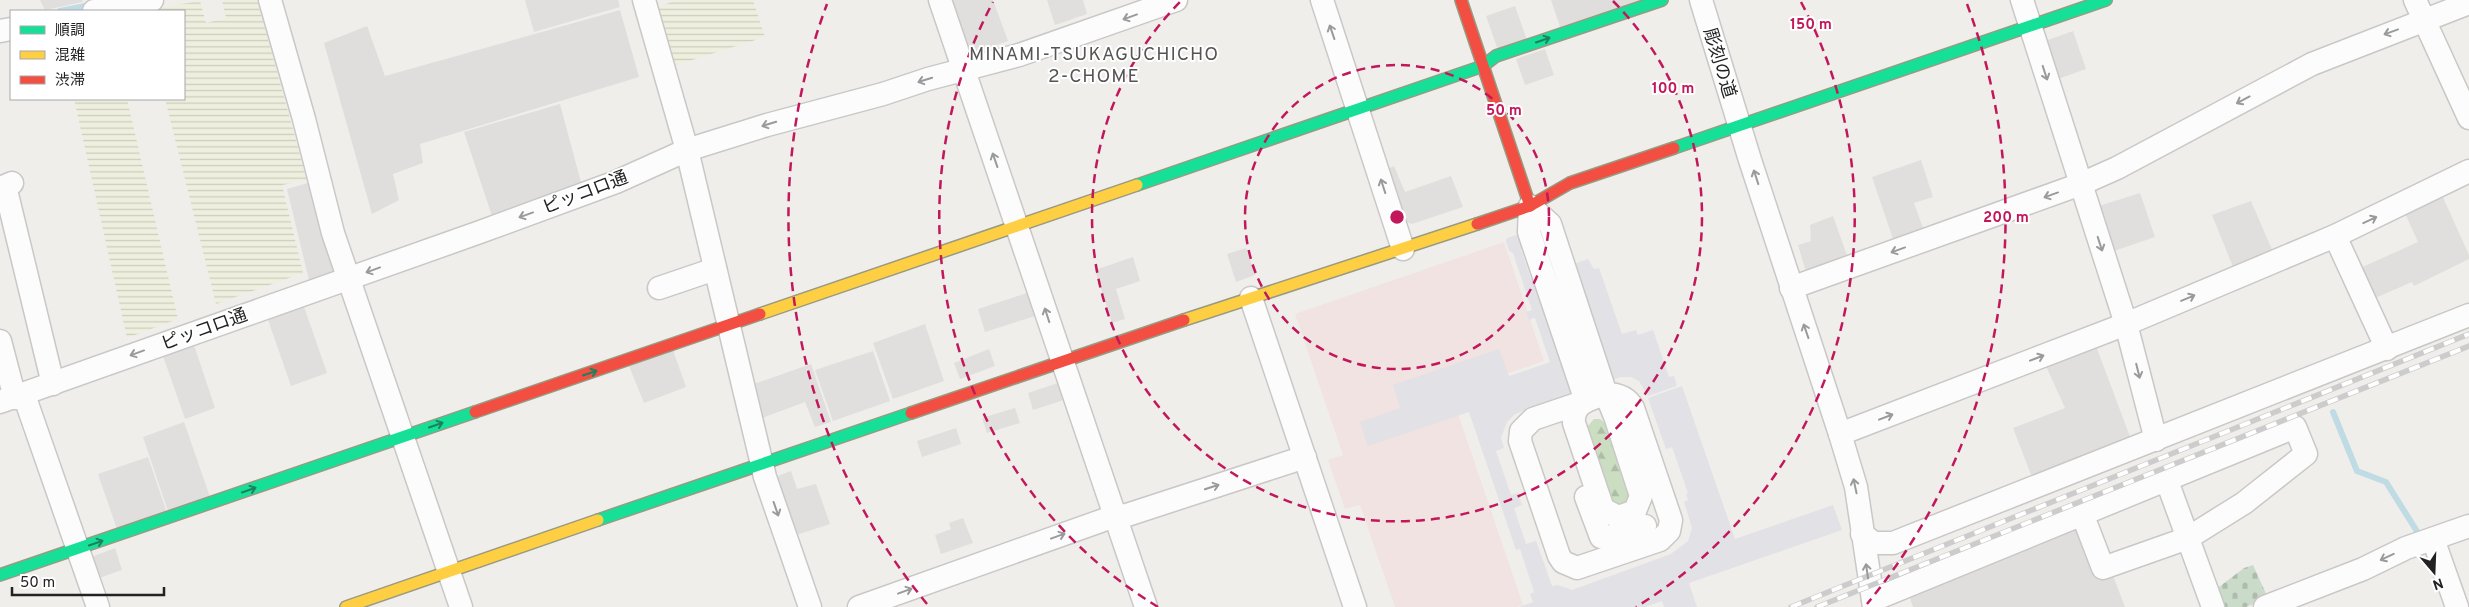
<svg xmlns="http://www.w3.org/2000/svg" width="2469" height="607" font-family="Overpass,'Noto Sans JP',sans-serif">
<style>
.residential{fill:#dfdedc}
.commercial{fill:#f1e3e1}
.farmland{fill:url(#farmland-rules)}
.forest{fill:url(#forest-firs)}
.cemetery{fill:url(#cemetery-stones)}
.parking{fill:#e0dfde}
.plaza{fill:#e2e1e5}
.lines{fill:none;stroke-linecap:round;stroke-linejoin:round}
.stream{stroke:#bfdbe3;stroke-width:6}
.street-casing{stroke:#c9c8c7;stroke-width:25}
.fast-casing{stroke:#999a82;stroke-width:14}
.slow-casing{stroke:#999a82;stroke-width:14}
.jam-casing{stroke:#999a82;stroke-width:14}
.street{stroke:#fdfcfc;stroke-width:22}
.fast{stroke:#16e098;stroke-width:11}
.slow{stroke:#ffcf43;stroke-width:11}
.jam{stroke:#f24e42;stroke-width:11}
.rail-casing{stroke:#ccc;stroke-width:5.5}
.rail{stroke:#fff;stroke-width:4;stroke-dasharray:11;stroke-linecap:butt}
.oneway{stroke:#9a9a9a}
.oneway2{stroke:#1c815d}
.ring{fill:none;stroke:#c2185b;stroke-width:2.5;stroke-dasharray:9 6}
.labels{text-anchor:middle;stroke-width:4;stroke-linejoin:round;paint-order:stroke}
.street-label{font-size:18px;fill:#222;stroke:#fff}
.neighbourhood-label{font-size:19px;letter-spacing:1px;fill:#555;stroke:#fff}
.centre{fill:#c2185b;stroke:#fff;stroke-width:2.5}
.ring-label{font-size:15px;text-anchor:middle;font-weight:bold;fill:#c2185b;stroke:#fff;stroke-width:4;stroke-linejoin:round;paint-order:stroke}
</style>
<defs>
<pattern id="farmland-rules" width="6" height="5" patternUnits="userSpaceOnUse" patternTransform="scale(1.25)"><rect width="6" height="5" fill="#efefdf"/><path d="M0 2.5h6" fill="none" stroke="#cdcdbf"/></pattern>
<pattern id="forest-firs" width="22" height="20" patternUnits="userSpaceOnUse" patternTransform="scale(1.25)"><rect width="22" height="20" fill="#cbdec1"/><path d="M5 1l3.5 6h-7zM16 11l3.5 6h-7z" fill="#aebea6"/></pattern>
<pattern id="cemetery-stones" width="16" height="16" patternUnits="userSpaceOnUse" patternTransform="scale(1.25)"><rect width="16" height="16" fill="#cadbca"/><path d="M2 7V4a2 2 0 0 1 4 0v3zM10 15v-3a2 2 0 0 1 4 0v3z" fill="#adbcad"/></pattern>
</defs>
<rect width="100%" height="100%" fill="#f0eeeb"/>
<g class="residential">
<path d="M 1551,0 L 1641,0 L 1560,27 Z"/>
<path d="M 620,10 L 639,77 L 420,144 L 423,163 L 393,174 L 399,200 L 372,214 L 324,43 L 367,26 L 385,76 Z"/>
<path d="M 560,104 L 582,186 L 492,216 L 464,132 Z"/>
<path d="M 2081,525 L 2111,570 L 2125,607 L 1913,607 L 1908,593 Z"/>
</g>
<path class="commercial" d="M 1504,242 L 1544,361 L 1451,393 L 1523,605 L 1517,607 L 1395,607 L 1360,505 L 1345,509 L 1328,460 L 1343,455 L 1295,314 Z"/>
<g class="farmland">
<path d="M 222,0 L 257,0 L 307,180 L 282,185 L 303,273 L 216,304 L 165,99 L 184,99 L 184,11 L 143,10 L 200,1 L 206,23 L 226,18 Z"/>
<path d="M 677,0 L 753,0 L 765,37 L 670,67 L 655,8 Z"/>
<path d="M 74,99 L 127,99 L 178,319 L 127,338 Z"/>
</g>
<path class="forest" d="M 1594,419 L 1600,419 L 1606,424 L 1630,491 L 1628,502 L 1617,505 L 1613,503 L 1587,427 Z"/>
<path class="cemetery" d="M 2253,565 L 2268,598 L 2246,607 L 2221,607 L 2215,590 L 2244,568 Z"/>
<g class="parking">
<path d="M 40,0 L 82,0 L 83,2 L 45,10 Z"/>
<path d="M 525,0 L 618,0 L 620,7 L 534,32 Z"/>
<path d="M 950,0 L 993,0 L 1008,41 L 973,53 L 967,50 Z"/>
<path d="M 1047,0 L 1083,0 L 1087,14 L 1055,25 Z"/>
<path d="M 1515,6 L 1527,40 L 1498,50 L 1486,16 Z"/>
<path d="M 2073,31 L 2086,69 L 2058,79 L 2045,41 Z"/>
<path d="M 1545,49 L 1554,75 L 1525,85 L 1516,59 Z"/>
<path d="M 1921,160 L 1933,197 L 1914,203 L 1924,231 L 1894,242 L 1872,177 Z"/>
<path d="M 1394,166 L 1405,192 L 1451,176 L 1463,207 L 1412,224 L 1402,220 L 1387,169 Z"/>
<path d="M 311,182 L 334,271 L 309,280 L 287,189 Z"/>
<path d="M 2140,193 L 2155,237 L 2114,251 L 2099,206 Z"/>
<path d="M 2441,193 L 2469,255 L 2469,259 L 2414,286 L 2412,282 L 2373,299 L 2358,269 L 2418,242 L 2404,211 Z"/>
<path d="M 2251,201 L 2273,252 L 2233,267 L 2212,215 Z"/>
<path d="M 1833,216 L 1849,261 L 1807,275 L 1798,245 L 1811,241 L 1810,225 Z"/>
<path d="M 1246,248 L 1255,275 L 1236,282 L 1227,254 Z"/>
<path d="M 1133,257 L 1140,281 L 1116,289 L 1125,319 L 1112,323 L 1095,270 Z"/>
<path d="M 1030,292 L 1038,315 L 985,332 L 978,309 Z"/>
<path d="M 302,301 L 327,373 L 291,386 L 266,314 Z"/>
<path d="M 925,324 L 944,381 L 893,399 L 873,343 Z"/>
<path d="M 193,342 L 215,408 L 185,419 L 162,353 Z"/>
<path d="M 2096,346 L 2132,442 L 2033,480 L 2013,428 L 2065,408 L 2045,364 Z"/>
<path d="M 989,349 L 995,366 L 960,379 L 954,363 Z"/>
<path d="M 673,350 L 686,387 L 644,403 L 629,366 Z"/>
<path d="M 873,351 L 890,401 L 833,421 L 815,370 Z"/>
<path d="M 811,364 L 831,422 L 815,427 L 805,402 L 762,418 L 754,384 Z"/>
<path d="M 1058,383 L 1064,400 L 1033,410 L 1028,393 Z"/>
<path d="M 1015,408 L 1020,423 L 987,433 L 982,418 Z"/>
<path d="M 184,422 L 210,497 L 168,511 L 143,437 Z"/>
<path d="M 956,428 L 961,444 L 922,457 L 917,441 Z"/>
<path d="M 148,457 L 167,513 L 117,529 L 98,474 Z"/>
<path d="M 791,471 L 797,489 L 816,484 L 830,524 L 793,536 L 772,478 Z"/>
<path d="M 963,518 L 973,543 L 941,554 L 935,535 L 951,529 L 949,523 Z"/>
<path d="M 115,548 L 122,570 L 93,580 L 86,559 Z"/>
</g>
<path class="plaza" d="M 1516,235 L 1520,236 L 1523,246 L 1521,250 L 1531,279 L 1588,259 L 1594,269 L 1599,268 L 1622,334 L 1636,330 L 1638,335 L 1653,330 L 1669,377 L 1674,376 L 1677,386 L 1648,396 L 1639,381 L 1631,377 L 1621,377 L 1515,414 L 1507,422 L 1501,438 L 1504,448 L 1496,451 L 1511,495 L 1518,493 L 1522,505 L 1514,508 L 1526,544 L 1536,541 L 1552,586 L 1558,585 L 1572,590 L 1671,554 L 1688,541 L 1692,528 L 1684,502 L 1688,500 L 1686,494 L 1688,493 L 1672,447 L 1666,449 L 1648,398 L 1682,386 L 1735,539 L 1833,505 L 1842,530 L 1689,583 L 1697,607 L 1664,607 L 1662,601 L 1645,607 L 1519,607 L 1533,602 L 1530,594 L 1534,592 L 1520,549 L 1516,550 L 1469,412 L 1368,446 L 1360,422 L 1400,408 L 1393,385 L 1499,349 L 1509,376 L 1550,362 L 1535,318 L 1529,320 L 1526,312 L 1532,310 L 1513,253 L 1509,251 L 1506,241 L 1507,238 Z"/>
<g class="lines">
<g class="stream">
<path d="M 60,11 L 91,5"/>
<path d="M 2333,412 L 2357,471 L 2386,482 L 2418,533"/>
</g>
<defs>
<g id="street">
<path d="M 270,0 L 304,119 L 333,233 L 461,607"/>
<path d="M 644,0 L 687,150 L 765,477 L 810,607"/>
<path d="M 940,0 L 1146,607"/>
<path d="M 1322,0 L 1403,249"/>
<path d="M 1701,0 L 1750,160 L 1840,434 L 1856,487 L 1874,607"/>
<path d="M 2022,0 L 2126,324 L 2156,440"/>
<path d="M 2415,0 L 2469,118"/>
<path d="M 94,11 L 152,0"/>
<path d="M 0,31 L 11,29"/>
<path d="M 12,183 L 5,186 L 53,384"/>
<path d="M 1530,206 L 1550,224 L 1606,394 C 1618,394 1627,397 1633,408 L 1671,520 L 1669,531 L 1660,540 L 1577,568 L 1563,562 L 1559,556 L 1520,441 L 1521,431 L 1533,419 L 1586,401 L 1529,232 Z"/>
<path d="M 2335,236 L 2387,349"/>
<path d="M 659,288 L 715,269"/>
<path d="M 1791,288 L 2081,184 L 2117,168 L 2312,64 L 2469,3"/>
<path d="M 1251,298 L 1355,607"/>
<path d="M 0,341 L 15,398"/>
<path d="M 1606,394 L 1616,419 L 1641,496 L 1635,511 L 1618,517 L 1603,509 L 1574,423 C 1572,403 1590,399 1606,394 Z"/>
<path d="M 24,395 L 98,607"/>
<path d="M 0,402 L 480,232 L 616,182 L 687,150 L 767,125 L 883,94 L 928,79 L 1019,55 L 1176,0"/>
<path d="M 1840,434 L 2126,324 L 2335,236 L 2469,171"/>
<path d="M 2167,481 L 2213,607"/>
<path d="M 1586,497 L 1601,537 L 1605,538 L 1645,526"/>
<path d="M 1862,534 L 1874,543 L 1893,543 L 2469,315"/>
<path d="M 2433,539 L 2457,607"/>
<path d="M 1873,600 L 2295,427 L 2306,454 L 2244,503 L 2188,538 L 2103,568 L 2083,516"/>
<path d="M 859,607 L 1115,516 L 1127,515 L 1305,457"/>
<path d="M 2265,607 L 2363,569 L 2406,548 L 2469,526"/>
</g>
<g id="fast">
<path d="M 1674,148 L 2106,0"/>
<path d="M 1137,185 L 1483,66 L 1496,56 L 1662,0"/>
<path d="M 598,520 L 911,413"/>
<path d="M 0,575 L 475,412"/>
</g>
<g id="slow">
<path d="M 760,314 L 1137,185"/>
<path d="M 1184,320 L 1477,224"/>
<path d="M 346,607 L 598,520"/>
</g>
<g id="jam">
<path d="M 1461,0 L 1530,206"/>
<path d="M 1477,224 L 1530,206 L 1570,183 L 1674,148"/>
<path d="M 475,412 L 760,314"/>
<path d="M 911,413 L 1184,320"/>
</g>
</defs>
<use href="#street" class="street-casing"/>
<use href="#fast" class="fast-casing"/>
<use href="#slow" class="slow-casing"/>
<use href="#jam" class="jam-casing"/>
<use href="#street" class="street"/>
<use href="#fast" class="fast"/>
<use href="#slow" class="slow"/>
<use href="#jam" class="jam"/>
<defs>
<g id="rail">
<path d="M 1791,607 L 2469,334"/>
<path d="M 1817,607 L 2469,346"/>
</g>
</defs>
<use href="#rail" class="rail-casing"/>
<use href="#rail" class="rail"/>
</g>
<defs><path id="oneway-shaft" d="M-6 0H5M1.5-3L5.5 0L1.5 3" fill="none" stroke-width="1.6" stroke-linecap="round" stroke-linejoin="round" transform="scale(1.25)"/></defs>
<g class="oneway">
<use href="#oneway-shaft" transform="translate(1130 17) rotate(160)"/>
<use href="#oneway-shaft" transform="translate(1332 32) rotate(-109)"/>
<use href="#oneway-shaft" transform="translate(2391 32) rotate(160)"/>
<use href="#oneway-shaft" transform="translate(2045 73) rotate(72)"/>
<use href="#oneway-shaft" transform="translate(925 80) rotate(163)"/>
<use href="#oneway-shaft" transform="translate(2243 100) rotate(152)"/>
<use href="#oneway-shaft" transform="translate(769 124) rotate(163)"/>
<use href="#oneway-shaft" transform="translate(995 160) rotate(-109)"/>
<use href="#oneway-shaft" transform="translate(1756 177) rotate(-108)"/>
<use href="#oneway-shaft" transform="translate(1383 186) rotate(-108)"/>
<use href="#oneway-shaft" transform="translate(2051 195) rotate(160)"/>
<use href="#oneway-shaft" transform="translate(526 215) rotate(160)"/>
<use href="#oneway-shaft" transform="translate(2370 220) rotate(-25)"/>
<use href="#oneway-shaft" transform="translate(2100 244) rotate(72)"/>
<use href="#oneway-shaft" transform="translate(1898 250) rotate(160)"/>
<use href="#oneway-shaft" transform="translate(373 270) rotate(160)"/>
<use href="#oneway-shaft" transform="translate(2188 298) rotate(-23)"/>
<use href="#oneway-shaft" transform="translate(1047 315) rotate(-108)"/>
<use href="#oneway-shaft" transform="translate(1806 331) rotate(-109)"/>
<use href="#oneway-shaft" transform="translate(137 353) rotate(160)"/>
<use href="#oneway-shaft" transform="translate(2037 358) rotate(-21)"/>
<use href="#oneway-shaft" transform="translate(2138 371) rotate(76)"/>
<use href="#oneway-shaft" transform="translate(1886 417) rotate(-21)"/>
<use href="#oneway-shaft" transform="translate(1855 486) rotate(-102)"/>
<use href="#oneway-shaft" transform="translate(1212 487) rotate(-18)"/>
<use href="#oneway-shaft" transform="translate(776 509) rotate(71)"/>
<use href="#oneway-shaft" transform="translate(1058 536) rotate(-20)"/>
<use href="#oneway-shaft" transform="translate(2387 557) rotate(155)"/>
<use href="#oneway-shaft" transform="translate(1867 571) rotate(-98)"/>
<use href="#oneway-shaft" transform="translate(905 591) rotate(-20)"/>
</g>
<g class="oneway2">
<use href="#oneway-shaft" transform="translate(1543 40) rotate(-19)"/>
<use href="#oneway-shaft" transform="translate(590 373) rotate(-19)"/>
<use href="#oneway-shaft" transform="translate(436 425) rotate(-19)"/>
<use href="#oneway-shaft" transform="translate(249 490) rotate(-19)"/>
<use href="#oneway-shaft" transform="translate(96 543) rotate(-19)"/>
</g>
<g class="ring">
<circle cx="1397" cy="217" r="152"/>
<path d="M1613 1A305 305 0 1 1 1181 1"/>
<path d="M1158 607A457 457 0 0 1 993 2M1801 2A457 457 0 0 1 1636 607"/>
<path d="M927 604A609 609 0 0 1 827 4M1967 4A609 609 0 0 1 1867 604"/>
</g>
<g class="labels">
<g class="street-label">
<text transform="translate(1720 63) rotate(73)" y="6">彫刻の道</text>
<text transform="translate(585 192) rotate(-21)" y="6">ピッコロ通</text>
<text transform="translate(204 329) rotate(-20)" y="6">ピッコロ通</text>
</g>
<g class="neighbourhood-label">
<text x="1094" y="60">MINAMI-TSUKAGUCHICHO<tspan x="1094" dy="22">2-CHOME</tspan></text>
</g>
</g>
<circle cx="1397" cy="217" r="8" class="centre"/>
<g class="ring-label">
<text x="1811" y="29">150 m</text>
<text x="1673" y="93">100 m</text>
<text x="1504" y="115">50 m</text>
<text x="2006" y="222">200 m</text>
</g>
<rect x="10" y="10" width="175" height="90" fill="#ffffff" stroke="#a7a7a7"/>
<rect x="20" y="26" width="25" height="8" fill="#16e098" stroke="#a7a7a7"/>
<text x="55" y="35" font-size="15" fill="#222222">順調</text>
<rect x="20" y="51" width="25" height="8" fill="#ffcf43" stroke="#a7a7a7"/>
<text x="55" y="60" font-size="15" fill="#222222">混雑</text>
<rect x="20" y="76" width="25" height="8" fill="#f24e42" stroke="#a7a7a7"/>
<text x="55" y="85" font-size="15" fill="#222222">渋滞</text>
<g transform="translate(2434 572) rotate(161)" stroke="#ffffff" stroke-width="4" paint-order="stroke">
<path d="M0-4L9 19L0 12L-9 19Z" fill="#222222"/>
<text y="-8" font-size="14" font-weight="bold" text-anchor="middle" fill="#222222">N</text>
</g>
<path d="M12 587v8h152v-8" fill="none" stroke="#222222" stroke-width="2.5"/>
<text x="20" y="587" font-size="15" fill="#222222" stroke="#ffffff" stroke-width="4" paint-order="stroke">50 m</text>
</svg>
